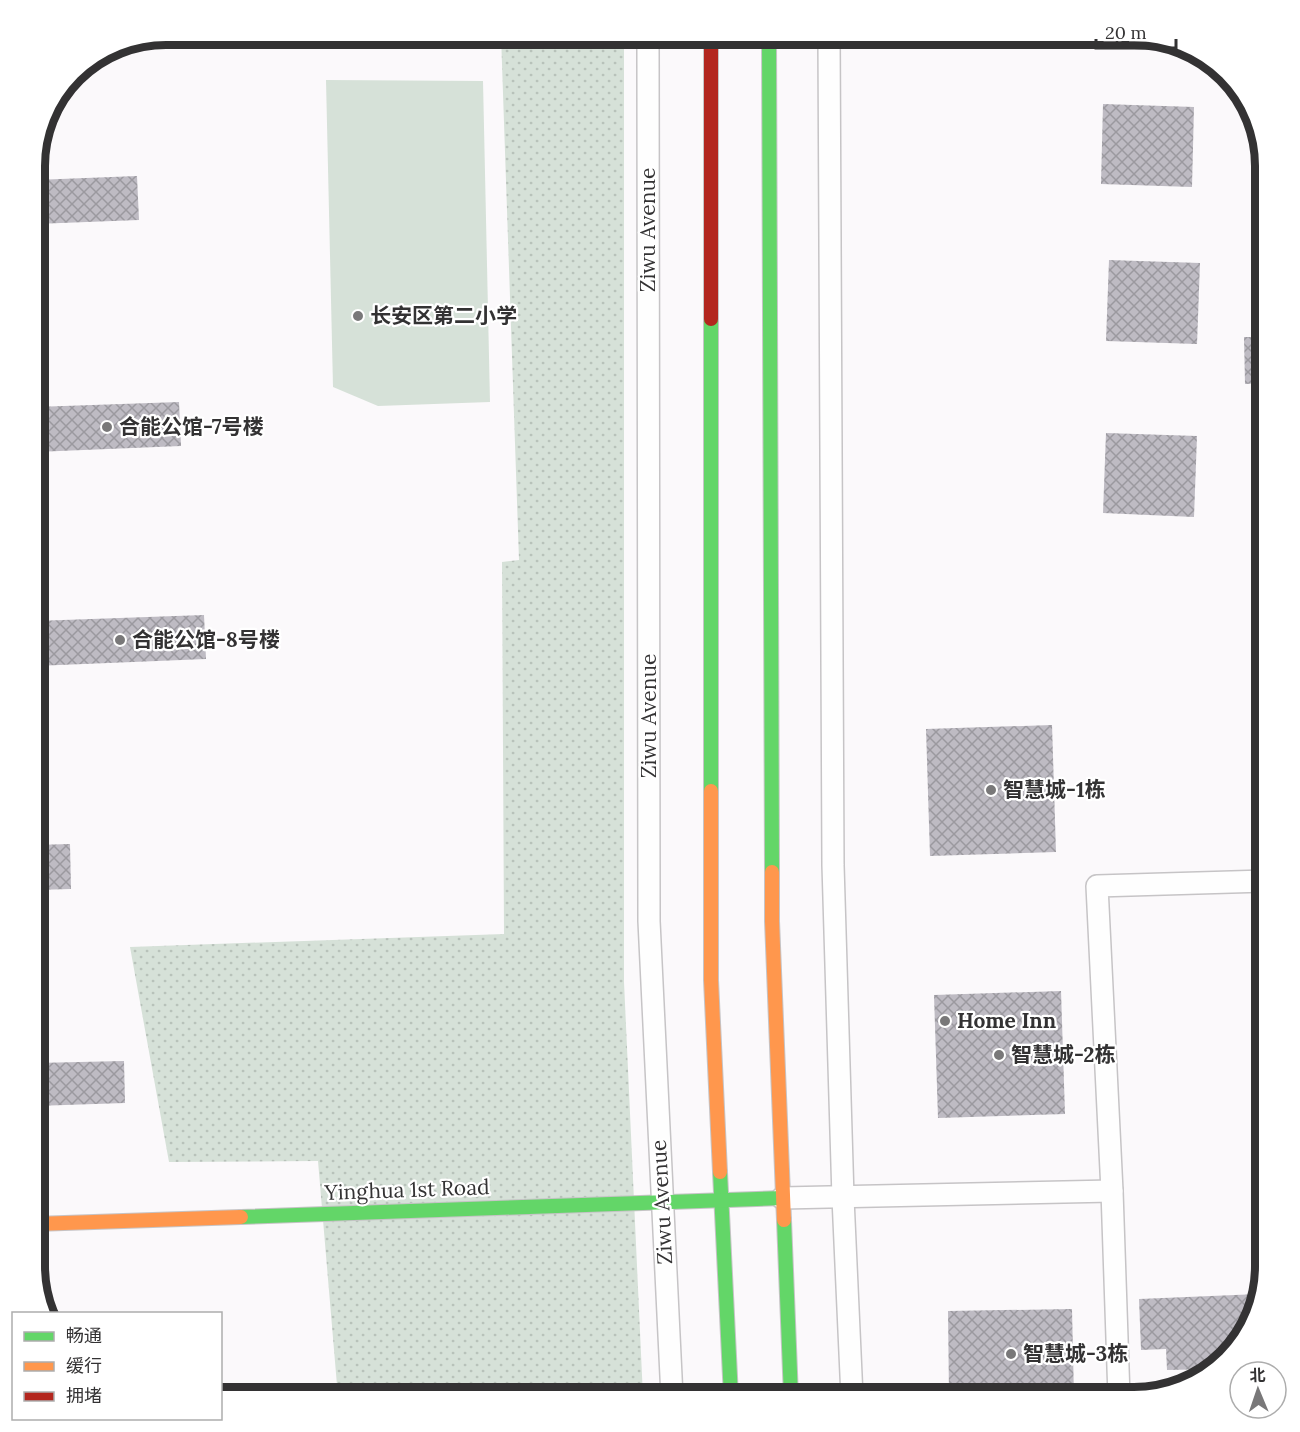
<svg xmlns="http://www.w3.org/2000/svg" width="1300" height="1432" font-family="Lora,'Noto Sans SC',serif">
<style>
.park{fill:url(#park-dots)}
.pitch{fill:#d6e1d8}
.building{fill:url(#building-cross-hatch)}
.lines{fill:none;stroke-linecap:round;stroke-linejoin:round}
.street-casing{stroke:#c6c4c6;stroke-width:24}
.fast-casing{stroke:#c6c4c6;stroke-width:16}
.slow-casing{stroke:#c6c4c6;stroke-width:16}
.jam-casing{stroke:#c6c4c6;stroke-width:16}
.street{stroke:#fefefe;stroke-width:21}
.fast{stroke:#63d668;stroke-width:14}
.slow{stroke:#ff974d;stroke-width:14}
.jam{stroke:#b3261e;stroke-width:14}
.poi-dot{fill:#797879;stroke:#fff;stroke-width:2}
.labels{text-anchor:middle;stroke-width:4.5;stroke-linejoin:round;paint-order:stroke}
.street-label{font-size:21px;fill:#333233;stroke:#fff}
.poi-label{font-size:21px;font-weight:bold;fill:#333233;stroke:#fff;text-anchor:start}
.rim{fill:none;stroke:#333233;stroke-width:8}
</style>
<defs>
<pattern id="park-dots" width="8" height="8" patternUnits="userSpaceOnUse" patternTransform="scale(1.5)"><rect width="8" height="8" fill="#d6e1d8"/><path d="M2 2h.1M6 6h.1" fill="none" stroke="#b8c2ba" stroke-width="1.8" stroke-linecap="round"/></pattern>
<pattern id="building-cross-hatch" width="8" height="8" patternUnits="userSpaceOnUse" patternTransform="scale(1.5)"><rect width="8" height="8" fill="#bebbc3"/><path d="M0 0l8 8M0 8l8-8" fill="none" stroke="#9b999f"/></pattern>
</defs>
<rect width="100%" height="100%" fill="#fbf9fb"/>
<path class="park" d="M 501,35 L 624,35 L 624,982 L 643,1397 L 338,1397 L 318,1161 L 169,1162 L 130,947 L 504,934 L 502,562 L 519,560 Z"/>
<path class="pitch" d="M 326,80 L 483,81 L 490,402 L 378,406 L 333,387 Z"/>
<g class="building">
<path d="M 1103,104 L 1194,107 L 1192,187 L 1101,184 Z"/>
<path d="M 1258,173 L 1265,173 L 1265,229 L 1259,229 Z"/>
<path d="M 137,176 L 139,220 L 35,224 L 35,180 Z"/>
<path d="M 1109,260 L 1200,263 L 1197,344 L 1106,341 Z"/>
<path d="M 1244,337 L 1265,337 L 1265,383 L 1245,384 Z"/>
<path d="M 179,402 L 181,446 L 35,452 L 35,407 Z"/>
<path d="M 1106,433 L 1197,436 L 1194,517 L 1103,513 Z"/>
<path d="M 204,615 L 206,659 L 35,666 L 35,621 Z"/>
<path d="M 1052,725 L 1056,852 L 930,856 L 926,729 Z"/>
<path d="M 70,844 L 71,889 L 35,890 L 35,845 Z"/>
<path d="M 1061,991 L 1065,1114 L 938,1118 L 934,995 Z"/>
<path d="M 124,1061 L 125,1103 L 35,1106 L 35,1063 Z"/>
<path d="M 1259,1294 L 1252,1324 L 1235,1345 L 1227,1345 L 1228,1354 L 1216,1369 L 1167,1370 L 1166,1349 L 1141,1350 L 1139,1299 Z"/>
<path d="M 1072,1309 L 1074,1397 L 949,1397 L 948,1311 Z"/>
</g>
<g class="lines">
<defs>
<g id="street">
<path d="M 648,35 L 649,921 L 672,1397"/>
<path d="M 829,35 L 833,865 L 843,1198 L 852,1397"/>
<path d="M 782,1198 L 1112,1191"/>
<path d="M 1119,1397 L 1112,1191 L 1097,886 L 1265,881"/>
</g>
<g id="fast">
<path d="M 769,35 L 772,872"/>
<path d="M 711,319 L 711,791"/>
<path d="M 720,1172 L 731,1397"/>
<path d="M 241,1217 L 782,1198"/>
<path d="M 784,1220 L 791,1397"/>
</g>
<g id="slow">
<path d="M 711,791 L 711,980 L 720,1172"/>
<path d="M 772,872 L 772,921 L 784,1220"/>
<path d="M 35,1224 L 241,1217"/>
</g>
<path id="jam" d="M 711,35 L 711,319"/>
</defs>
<use href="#street" class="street-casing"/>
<use href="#fast" class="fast-casing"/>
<use href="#slow" class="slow-casing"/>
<use href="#jam" class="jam-casing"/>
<use href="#street" class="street"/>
<use href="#fast" class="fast"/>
<use href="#slow" class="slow"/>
<use href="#jam" class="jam"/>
</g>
<g class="poi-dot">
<circle cx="358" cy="316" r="6"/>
<circle cx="107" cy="427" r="6"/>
<circle cx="120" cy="640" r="6"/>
<circle cx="991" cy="790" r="6"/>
<circle cx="945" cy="1021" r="6"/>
<circle cx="999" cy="1055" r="6"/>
<circle cx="1011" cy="1354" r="6"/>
</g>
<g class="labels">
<g class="street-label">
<text transform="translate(648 230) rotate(-90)" y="7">Ziwu Avenue</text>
<text transform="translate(649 716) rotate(-90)" y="7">Ziwu Avenue</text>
<text transform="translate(407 1190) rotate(-2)" y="7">Yinghua 1st Road</text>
<text transform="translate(662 1202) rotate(-93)" y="7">Ziwu Avenue</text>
</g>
<g class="poi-label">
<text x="370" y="323">长安区第二小学</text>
<text x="119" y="434">合能公馆-7号楼</text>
<text x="132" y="647">合能公馆-8号楼</text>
<text x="1003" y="797">智慧城-1栋</text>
<text x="957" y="1028">Home Inn</text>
<text x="1011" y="1062">智慧城-2栋</text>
<text x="1023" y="1361">智慧城-3栋</text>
</g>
</g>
<path d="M0 0H1300V1432H0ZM166 45H1134A121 121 0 0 1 1255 166V1266A121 121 0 0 1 1134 1387H166A121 121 0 0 1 45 1266V166A121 121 0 0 1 166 45Z" fill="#fff" fill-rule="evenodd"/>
<path class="rim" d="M166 45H1134A121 121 0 0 1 1255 166V1266A121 121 0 0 1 1134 1387H166A121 121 0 0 1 45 1266V166A121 121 0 0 1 166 45Z"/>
<rect x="12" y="1312" width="210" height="108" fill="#ffffff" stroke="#adadad" stroke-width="1.5"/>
<rect x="24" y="1332" width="30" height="9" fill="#63d668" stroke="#adadad" stroke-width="1.5"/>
<text x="66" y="1342" font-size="18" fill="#333233">畅通</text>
<rect x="24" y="1362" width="30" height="9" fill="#ff974d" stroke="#adadad" stroke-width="1.5"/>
<text x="66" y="1372" font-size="18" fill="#333233">缓行</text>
<rect x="24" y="1392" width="30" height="9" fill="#b3261e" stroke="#adadad" stroke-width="1.5"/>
<text x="66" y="1402" font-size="18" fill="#333233">拥堵</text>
<g transform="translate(1258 1390) rotate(358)"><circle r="28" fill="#ffffff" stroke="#adadad" stroke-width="1.5"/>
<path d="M0-4.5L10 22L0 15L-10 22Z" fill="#797879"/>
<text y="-9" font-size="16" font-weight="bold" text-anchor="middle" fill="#333233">北</text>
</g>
<path d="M1096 39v9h80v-9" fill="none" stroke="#333233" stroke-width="3"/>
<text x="1105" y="39" font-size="18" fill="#333233" stroke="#ffffff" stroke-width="4.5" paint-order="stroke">20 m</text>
</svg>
